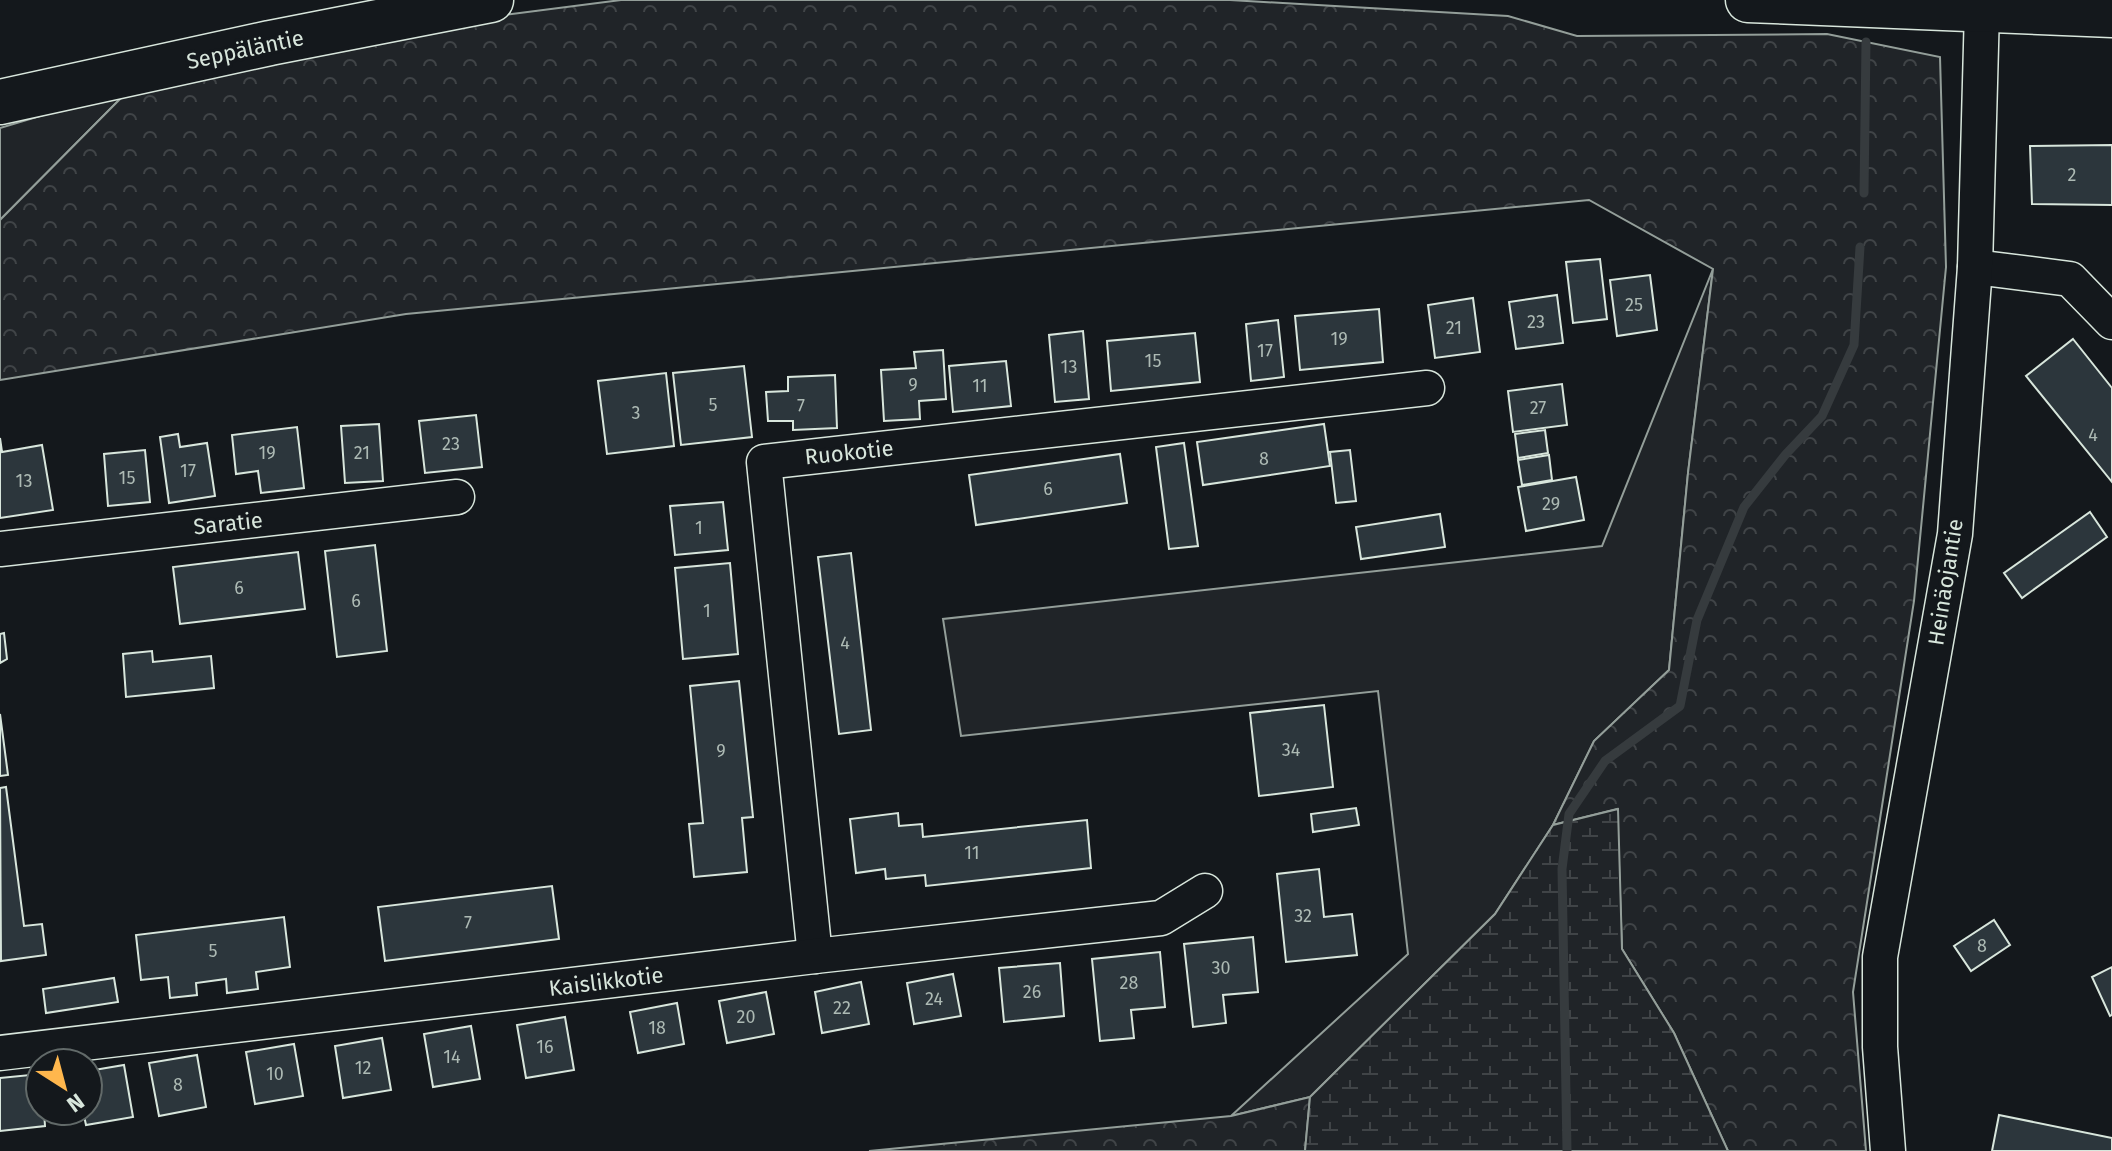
<svg xmlns="http://www.w3.org/2000/svg" width="2112" height="1151" font-family="'Fira Sans',sans-serif">
<style>
.grass{fill:#202428;stroke:#939e99;stroke-width:2}
.forest{fill:url(#forest-crowns);stroke:#939e99;stroke-width:2}
.wetland{fill:url(#wetland-marsh);stroke:#939e99;stroke-width:2}
.lines{fill:none;stroke-linecap:round;stroke-linejoin:round}
.stream{stroke:#363b3e;stroke-width:9}
.building{fill:#2c363c;stroke:#d8e6dc;stroke-width:2}
.minor-casing{stroke:#d8e6dc;stroke-width:37}
.major-casing{stroke:#d8e6dc;stroke-width:47}
.minor{stroke:#14181c;stroke-width:34}
.major{stroke:#14181c;stroke-width:44}
.labels{text-anchor:middle;stroke-width:6;stroke-linejoin:round;paint-order:stroke}
.number-label{font-size:18px;fill:#adbab4}
.street-label{font-size:22px;fill:#d8e6dc;stroke:#14181c}
</style>
<defs>
<pattern id="forest-crowns" width="20" height="18" patternUnits="userSpaceOnUse" patternTransform="scale(2)"><rect width="20" height="18" fill="#202428"/><path d="M2 6a3 3 0 1 1 6 0M12 15a3 3 0 1 1 6 0" fill="none" stroke="#404447"/></pattern>
<pattern id="wetland-marsh" width="20" height="14" patternUnits="userSpaceOnUse" patternTransform="scale(2)"><rect width="20" height="14" fill="#202428"/><path d="M1 5h8M5 5V1M11 12h8M15 12V8" fill="none" stroke="#404447"/></pattern>
</defs>
<rect width="100%" height="100%" fill="#14181c"/>
<g class="grass">
<path d="M 130,89 L 0,220 L 0,128 Z"/>
<path d="M 1713,269 L 1688,473 L 1669,670 L 1594,741 L 1553,825 L 1495,914 L 1310,1097 L 1231,1116 L 1408,954 L 1378,691 L 961,736 L 943,619 L 1602,546 Z"/>
</g>
<g class="forest">
<path d="M 621,0 L 1230,0 L 1508,16 L 1577,36 L 1827,34 L 1940,57 L 1946,267 L 1914,601 L 1853,992 L 1866,1151 L 1728,1151 L 1674,1033 L 1622,949 L 1617,809 L 1553,825 L 1594,741 L 1669,670 L 1688,473 L 1713,269 L 1589,200 L 406,314 L 0,380 L 0,220 L 130,89 L 434,24 Z"/>
<path d="M 1310,1097 L 1305,1151 L 869,1151 L 1231,1116 Z"/>
</g>
<path class="wetland" d="M 1618,809 L 1622,949 L 1674,1033 L 1728,1151 L 1305,1151 L 1310,1097 L 1495,914 L 1553,825 Z"/>
<g class="lines">
<g class="stream">
<path d="M 1864,193 L 1866,42"/>
<path d="M 1567,1151 L 1562,869 L 1569,814 L 1605,761 L 1680,706 L 1697,620 L 1744,507 L 1786,454 L 1822,416 L 1854,345 L 1860,247"/>
</g>
</g>
<g class="building">
<path d="M 2112,145 L 2112,205 L 2032,204 L 2030,146 Z"/>
<path d="M 1600,259 L 1607,319 L 1573,323 L 1566,262 Z"/>
<path d="M 1650,275 L 1657,330 L 1617,336 L 1610,280 Z"/>
<path d="M 1557,295 L 1563,343 L 1516,349 L 1509,302 Z"/>
<path d="M 1473,298 L 1480,352 L 1435,358 L 1428,305 Z"/>
<path d="M 1379,309 L 1383,362 L 1300,370 L 1295,316 Z"/>
<path d="M 1278,320 L 1284,377 L 1251,381 L 1246,324 Z"/>
<path d="M 1083,331 L 1089,399 L 1055,402 L 1049,335 Z"/>
<path d="M 1195,333 L 1200,382 L 1111,391 L 1107,341 Z"/>
<path d="M 2073,339 L 2112,388 L 2112,482 L 2026,376 Z"/>
<path d="M 943,350 L 946,399 L 919,401 L 920,419 L 884,421 L 881,370 L 916,368 L 914,352 Z"/>
<path d="M 1006,361 L 1011,406 L 953,412 L 949,366 Z"/>
<path d="M 744,366 L 752,437 L 681,445 L 673,373 Z"/>
<path d="M 666,373 L 674,446 L 607,454 L 598,381 Z"/>
<path d="M 835,375 L 837,428 L 793,430 L 793,421 L 768,421 L 766,392 L 788,391 L 788,377 Z"/>
<path d="M 1562,384 L 1567,425 L 1513,432 L 1508,391 Z"/>
<path d="M 476,415 L 482,467 L 425,473 L 419,421 Z"/>
<path d="M 379,424 L 383,481 L 345,483 L 341,426 Z"/>
<path d="M 1324,424 L 1330,466 L 1203,485 L 1197,442 Z"/>
<path d="M 297,427 L 304,488 L 261,493 L 258,471 L 236,474 L 232,435 Z"/>
<path d="M 1545,430 L 1548,453 L 1518,458 L 1515,434 Z"/>
<path d="M 178,434 L 180,447 L 207,443 L 215,496 L 169,503 L 160,437 Z"/>
<path d="M 0,438 L 2,452 L 42,445 L 53,510 L 0,518 Z"/>
<path d="M 1184,443 L 1198,546 L 1169,549 L 1156,447 Z"/>
<path d="M 145,450 L 150,502 L 108,506 L 104,454 Z"/>
<path d="M 1350,450 L 1356,501 L 1336,503 L 1330,452 Z"/>
<path d="M 1120,454 L 1127,503 L 976,525 L 969,475 Z"/>
<path d="M 1549,455 L 1552,480 L 1522,485 L 1518,460 Z"/>
<path d="M 1576,477 L 1584,520 L 1526,531 L 1518,487 Z"/>
<path d="M 723,502 L 728,550 L 675,555 L 670,506 Z"/>
<path d="M 2090,512 L 2107,537 L 2022,598 L 2004,573 Z"/>
<path d="M 1440,514 L 1445,547 L 1361,559 L 1356,527 Z"/>
<path d="M 375,545 L 387,651 L 337,657 L 325,551 Z"/>
<path d="M 298,552 L 305,609 L 180,624 L 173,567 Z"/>
<path d="M 851,553 L 871,730 L 839,734 L 818,557 Z"/>
<path d="M 730,563 L 738,654 L 683,659 L 675,568 Z"/>
<path d="M 4,633 L 7,659 L 0,663 L 0,634 Z"/>
<path d="M 152,651 L 153,662 L 211,656 L 214,688 L 126,697 L 123,654 Z"/>
<path d="M 739,681 L 753,817 L 742,818 L 747,872 L 694,877 L 689,824 L 703,823 L 690,686 Z"/>
<path d="M 1324,705 L 1333,787 L 1259,796 L 1250,713 Z"/>
<path d="M 0,714 L 8,775 L 0,776 Z"/>
<path d="M 6,787 L 24,926 L 42,924 L 46,955 L 1,961 L 0,788 Z"/>
<path d="M 1356,808 L 1359,825 L 1313,832 L 1311,814 Z"/>
<path d="M 898,813 L 899,826 L 922,824 L 923,837 L 1087,820 L 1091,868 L 926,886 L 925,875 L 886,879 L 885,869 L 856,873 L 850,819 Z"/>
<path d="M 1319,869 L 1324,917 L 1352,914 L 1357,955 L 1286,962 L 1277,874 Z"/>
<path d="M 552,886 L 559,939 L 385,961 L 378,907 Z"/>
<path d="M 284,917 L 290,967 L 256,972 L 258,989 L 227,993 L 226,979 L 196,983 L 197,995 L 170,998 L 168,977 L 141,980 L 136,935 Z"/>
<path d="M 1994,920 L 2010,945 L 1971,971 L 1954,946 Z"/>
<path d="M 1253,937 L 1258,992 L 1223,995 L 1226,1023 L 1193,1027 L 1184,944 Z"/>
<path d="M 1160,952 L 1165,1007 L 1131,1010 L 1134,1038 L 1100,1041 L 1092,959 Z"/>
<path d="M 1060,963 L 1064,1016 L 1004,1022 L 999,968 Z"/>
<path d="M 2112,967 L 2112,1015 L 2110,1016 L 2092,977 Z"/>
<path d="M 953,974 L 961,1016 L 914,1024 L 907,983 Z"/>
<path d="M 114,978 L 118,1002 L 46,1013 L 43,989 Z"/>
<path d="M 861,982 L 869,1024 L 822,1033 L 815,992 Z"/>
<path d="M 766,992 L 774,1034 L 727,1043 L 719,1001 Z"/>
<path d="M 677,1003 L 684,1044 L 638,1053 L 630,1012 Z"/>
<path d="M 565,1017 L 574,1070 L 526,1078 L 517,1025 Z"/>
<path d="M 471,1026 L 480,1079 L 433,1087 L 424,1034 Z"/>
<path d="M 382,1038 L 391,1090 L 343,1098 L 335,1046 Z"/>
<path d="M 294,1044 L 303,1096 L 255,1104 L 246,1052 Z"/>
<path d="M 197,1055 L 206,1107 L 159,1116 L 149,1063 Z"/>
<path d="M 124,1065 L 133,1117 L 86,1125 L 83,1111 L 88,1111 L 88,1071 Z"/>
<path d="M 40,1074 L 40,1111 L 44,1111 L 45,1126 L 0,1131 L 0,1078 Z"/>
<path d="M 1999,1115 L 2112,1138 L 2112,1151 L 1992,1151 Z"/>
</g>
<g class="lines">
<defs>
<g id="minor">
<path d="M 1975,267 L 2070,279 L 2112,322"/>
<path d="M 0,549 L 457,497"/>
<path d="M 815,956 L 764,462 L 1427,388"/>
<path d="M 0,1053 L 815,956 L 1161,918 L 1205,891"/>
<path d="M 1888,1151 L 1880,1047 L 1880,957 L 1955,534 L 1975,267 L 1982,9"/>
</g>
<g id="major">
<path d="M 1748,0 L 2112,15"/>
<path d="M 0,102 L 270,43 L 491,0"/>
</g>
</defs>
<use href="#minor" class="minor-casing"/>
<use href="#major" class="major-casing"/>
<use href="#minor" class="minor"/>
<use href="#major" class="major"/>
</g>
<g class="labels">
<g class="number-label">
<text x="2072" y="181">2</text>
<text x="1634" y="311">25</text>
<text x="1536" y="328">23</text>
<text x="1454" y="334">21</text>
<text x="1339" y="345">19</text>
<text x="1265" y="357">17</text>
<text x="1153" y="367">15</text>
<text x="1069" y="373">13</text>
<text x="913" y="391">9</text>
<text x="980" y="392">11</text>
<text x="713" y="411">5</text>
<text x="801" y="412">7</text>
<text x="1538" y="414">27</text>
<text x="636" y="419">3</text>
<text x="2093" y="441">4</text>
<text x="451" y="450">23</text>
<text x="267" y="459">19</text>
<text x="362" y="459">21</text>
<text x="1264" y="465">8</text>
<text x="188" y="477">17</text>
<text x="127" y="484">15</text>
<text x="24" y="487">13</text>
<text x="1048" y="495">6</text>
<text x="1551" y="510">29</text>
<text x="699" y="534">1</text>
<text x="239" y="594">6</text>
<text x="356" y="607">6</text>
<text x="707" y="617">1</text>
<text x="845" y="649">4</text>
<text x="1291" y="756">34</text>
<text x="721" y="757">9</text>
<text x="972" y="859">11</text>
<text x="1303" y="922">32</text>
<text x="468" y="929">7</text>
<text x="1982" y="952">8</text>
<text x="213" y="957">5</text>
<text x="1221" y="974">30</text>
<text x="1129" y="989">28</text>
<text x="1032" y="998">26</text>
<text x="934" y="1005">24</text>
<text x="842" y="1014">22</text>
<text x="746" y="1023">20</text>
<text x="657" y="1034">18</text>
<text x="545" y="1053">16</text>
<text x="452" y="1063">14</text>
<text x="363" y="1074">12</text>
<text x="275" y="1080">10</text>
<text x="178" y="1091">8</text>
</g>
<g class="street-label">
<text transform="translate(245 49) rotate(-12)" y="8">Seppäläntie</text>
<text transform="translate(849 452) rotate(-6)" y="8">Ruokotie</text>
<text transform="translate(228 523) rotate(-6)" y="8">Saratie</text>
<text transform="translate(1945 582) rotate(-81)" y="8">Heinäojantie</text>
<text transform="translate(606 981) rotate(-7)" y="8">Kaislikkotie</text>
</g>
</g>
<g transform="translate(64 1087) rotate(144)"><circle r="38" fill="#14181c" stroke="#626a69" stroke-width="2"/>
<path d="M0-6L14 30L0 20L-14 30Z" fill="#ffb74d"/>
<text y="-12" font-size="22" font-weight="bold" text-anchor="middle" fill="#d8e6dc">N</text>
</g>
</svg>
